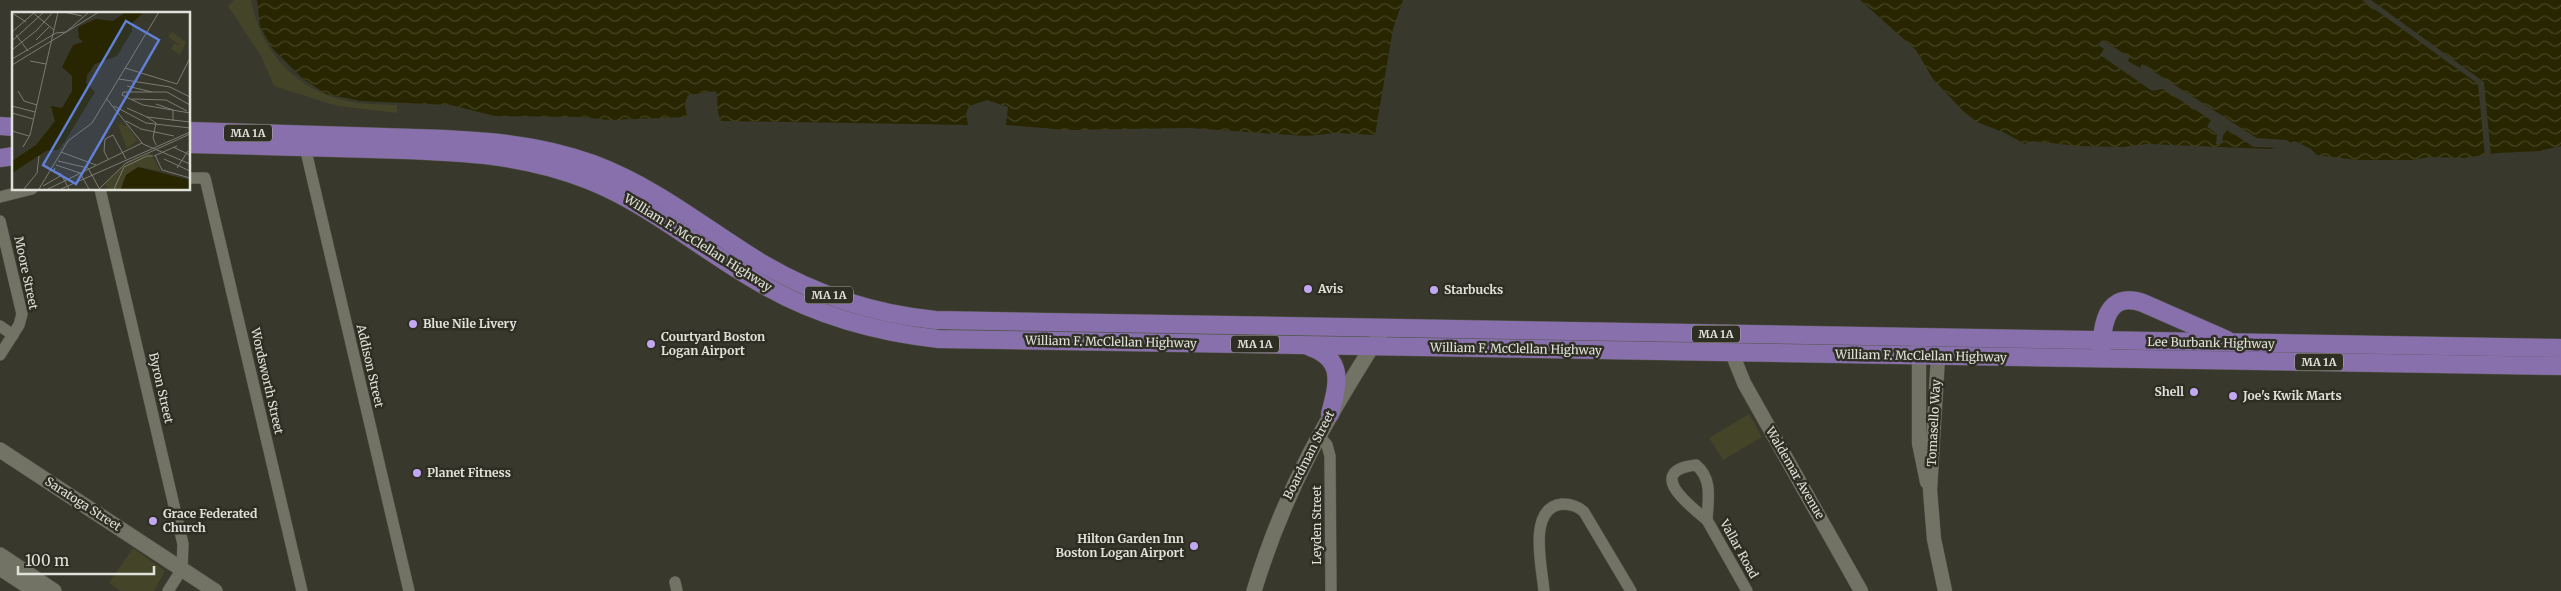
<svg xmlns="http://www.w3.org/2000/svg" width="2561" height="591" font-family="Merriweather,serif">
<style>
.park{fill:#444428}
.water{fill:url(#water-waves)}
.pier{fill:#38382d}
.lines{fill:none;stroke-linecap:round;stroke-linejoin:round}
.minor-casing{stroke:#55564c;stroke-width:12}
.tertiary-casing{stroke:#55564c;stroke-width:15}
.secondary-casing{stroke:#55564c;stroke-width:16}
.trunk-casing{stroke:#55564c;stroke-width:19}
.minor{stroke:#727265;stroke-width:11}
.tertiary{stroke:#727265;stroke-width:14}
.secondary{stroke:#727265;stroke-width:15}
.trunk{stroke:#8870ac;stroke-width:18}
.poi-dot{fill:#c2a8f3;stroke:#2e2e23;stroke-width:2}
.labels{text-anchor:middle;stroke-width:5;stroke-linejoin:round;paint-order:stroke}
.shield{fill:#2e2e23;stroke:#ababa2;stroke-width:1}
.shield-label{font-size:11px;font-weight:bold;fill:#e0e1d9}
.street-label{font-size:12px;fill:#e0e1d9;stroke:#2e2e23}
.poi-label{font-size:12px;font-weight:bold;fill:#e0e1d9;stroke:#2e2e23;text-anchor:start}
.inset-road{fill:none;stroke:#7b7c72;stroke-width:1}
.view{fill:#6181d8;fill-opacity:0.15;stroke:#6181d8;stroke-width:2.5}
.inset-edge{fill:none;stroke:#e0e1d9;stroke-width:2.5}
</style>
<defs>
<pattern id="water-waves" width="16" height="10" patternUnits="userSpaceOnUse" patternTransform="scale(1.25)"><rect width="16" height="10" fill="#272600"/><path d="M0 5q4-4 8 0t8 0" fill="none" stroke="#464525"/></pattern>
</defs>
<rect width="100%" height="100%" fill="#38382d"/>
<g class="park">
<path d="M 234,0 L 251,0 C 261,50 293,88 344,100 C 361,105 380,104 397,105 L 397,113 L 337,106 L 274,86 L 261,56 L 228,6 Z"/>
<path d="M 1749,414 L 1762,437 L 1723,460 L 1709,438 Z"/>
<path d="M 133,548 L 165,571 L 154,591 L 121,591 L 109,583 Z"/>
</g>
<g class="water">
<path d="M 257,0 L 1403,0 L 1393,29 L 1375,135 L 1337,133 L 1306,136 L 1191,128 L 1066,130 L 1006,125 L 1008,107 L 987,100 L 969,106 L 966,113 L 968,125 L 726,121 L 721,121 C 715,108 719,102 716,91 L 688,95 L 685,103 L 687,117 L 610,120 L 580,117 L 495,116 L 451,105 L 361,101 L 326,94 L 302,78 L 272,48 L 260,26 Z"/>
<path d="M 1860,0 L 2561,0 L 2561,146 L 2539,151 L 2497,153 L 2464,158 L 2429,157 L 2413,160 L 2357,160 L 2317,155 L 2311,149 L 2295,141 L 2271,149 L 2147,144 L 2123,147 L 2078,146 L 2032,141 L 2025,144 L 2005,133 L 1977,122 L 1963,111 L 1933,79 L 1916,50 Z"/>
</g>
<g class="pier">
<path d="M 2362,0 L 2371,0 L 2484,82 L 2491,156 L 2485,157 L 2478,84 Z"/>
<path d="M 2102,40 L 2130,57 L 2128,61 L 2140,68 L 2142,64 L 2257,138 L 2287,140 L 2288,144 L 2294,144 L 2281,148 L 2254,147 L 2227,130 L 2223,136 L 2222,144 L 2216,144 L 2217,134 L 2207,127 L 2211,120 L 2163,89 L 2152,91 L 2100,55 L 2104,49 L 2098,45 Z"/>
</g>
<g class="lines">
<defs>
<g id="minor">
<path d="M 305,147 L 409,591"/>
<path d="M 189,178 L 205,178 L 302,591"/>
<path d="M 100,189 L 183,544 L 182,569 L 168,591"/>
<path d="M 0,197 L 32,189"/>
<path d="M 0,221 L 22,314 L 19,325 L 0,355"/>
<path d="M 0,326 L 13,335"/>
<path d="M 1318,434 L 1327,445 L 1330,456 L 1331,591"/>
<path d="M 1696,465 C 1713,479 1708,500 1707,520 C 1690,506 1644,471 1696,465 Z"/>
<path d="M 1707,520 L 1747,591"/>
<path d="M 675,582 L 677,591"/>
<path d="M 1544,591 C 1542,567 1527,508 1562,504 C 1570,504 1578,506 1584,512 L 1631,591"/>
</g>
<g id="tertiary">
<path d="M 1919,338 L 1919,443 L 1927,482"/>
<path d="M 1732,353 L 1744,383 L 1861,591"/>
<path d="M 1938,357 L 1930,490 L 1934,539 L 1945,591"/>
</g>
<g id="secondary">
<path d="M 0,450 L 215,591"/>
<path d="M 0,555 L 54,591"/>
<path d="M 0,568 L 35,591"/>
<path d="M 1254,591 C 1285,489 1327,417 1384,328"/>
</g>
<g id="trunk">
<path d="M 0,126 L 14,127"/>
<path d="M 189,131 C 253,133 318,135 383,137 C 454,139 525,139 593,164 C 659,189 705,229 763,264 C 816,295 874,314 935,320 L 2561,348"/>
<path d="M 189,144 C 250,146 311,147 372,149 C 446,151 518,152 588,180 C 649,204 698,247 755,280 C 811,314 874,332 939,339 L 2561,366"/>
<path d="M 0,158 L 14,156"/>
<path d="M 1310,347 C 1345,359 1338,384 1330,414"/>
<path d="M 2101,352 C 2102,326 2106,290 2143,303 L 2227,340"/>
</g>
</defs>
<use href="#minor" class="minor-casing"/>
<use href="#tertiary" class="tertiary-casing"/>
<use href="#secondary" class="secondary-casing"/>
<use href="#trunk" class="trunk-casing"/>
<use href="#minor" class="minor"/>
<use href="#tertiary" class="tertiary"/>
<use href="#secondary" class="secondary"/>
<use href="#trunk" class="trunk"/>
</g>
<g class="poi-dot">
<circle cx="1308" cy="289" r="5"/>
<circle cx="1434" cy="290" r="5"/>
<circle cx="413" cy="324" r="5"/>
<circle cx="651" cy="344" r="5"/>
<circle cx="2194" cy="392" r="5"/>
<circle cx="2233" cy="396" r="5"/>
<circle cx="417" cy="473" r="5"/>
<circle cx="153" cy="521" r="5"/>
<circle cx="1194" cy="546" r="5"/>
</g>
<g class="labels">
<g class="shield">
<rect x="224" y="124.5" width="48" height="17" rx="4"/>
<rect x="805" y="286.5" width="48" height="17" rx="4"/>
<rect x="1692" y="325.5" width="48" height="17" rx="4"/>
<rect x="1231" y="335.5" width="48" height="17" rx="4"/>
<rect x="2295" y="353.5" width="48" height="17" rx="4"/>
</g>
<g class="shield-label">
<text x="248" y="137">MA 1A</text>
<text x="829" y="299">MA 1A</text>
<text x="1716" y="338">MA 1A</text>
<text x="1255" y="348">MA 1A</text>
<text x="2319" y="366">MA 1A</text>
</g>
<g class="street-label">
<text transform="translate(698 243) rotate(32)" y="4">William F. McClellan Highway</text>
<text transform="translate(26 273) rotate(78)" y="4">Moore Street</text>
<text transform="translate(1111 342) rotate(1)" y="4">William F. McClellan Highway</text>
<text transform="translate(2211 343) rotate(1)" y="4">Lee Burbank Highway</text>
<text transform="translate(1516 349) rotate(1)" y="4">William F. McClellan Highway</text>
<text transform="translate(1921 356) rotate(1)" y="4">William F. McClellan Highway</text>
<text transform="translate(370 366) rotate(77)" y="4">Addison Street</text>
<text transform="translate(267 381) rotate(77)" y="4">Wordsworth Street</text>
<text transform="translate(161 388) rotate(77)" y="4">Byron Street</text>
<text transform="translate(1934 423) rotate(-87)" y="4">Tomasello Way</text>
<text transform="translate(1309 455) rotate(-63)" y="4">Boardman Street</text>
<text transform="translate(1795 473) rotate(60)" y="4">Waldemar Avenue</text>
<text transform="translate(83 504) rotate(33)" y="4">Saratoga Street</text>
<text transform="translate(1317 525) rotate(-90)" y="4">Leyden Street</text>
<text transform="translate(1739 549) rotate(61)" y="4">Vallar Road</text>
</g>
<g class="poi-label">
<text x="1318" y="293">Avis</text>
<text x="1444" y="294">Starbucks</text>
<text x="423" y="328">Blue Nile Livery</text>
<text x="661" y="341">Courtyard Boston<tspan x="661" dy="14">Logan Airport</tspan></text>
<text x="2184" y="396" text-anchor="end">Shell</text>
<text x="2243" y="400">Joe's Kwik Marts</text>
<text x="427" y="477">Planet Fitness</text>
<text x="163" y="518">Grace Federated<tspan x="163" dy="14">Church</tspan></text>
<text x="1184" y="543" text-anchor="end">Hilton Garden Inn<tspan x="1184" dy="14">Boston Logan Airport</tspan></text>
</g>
</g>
<g transform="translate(12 12)">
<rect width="178" height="178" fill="#38382d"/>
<path d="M 160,20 L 174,30 L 168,43 L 159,37 L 162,31 L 166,33 L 167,32 L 156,25 Z" fill="#444428"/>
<path d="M 111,110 L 110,114 L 115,113 L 125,128 L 115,137 L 106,113 ZM 138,141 L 149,159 L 126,155 L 111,169 L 109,177 L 96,177 L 93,172 L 87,177 L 115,151 L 115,148 L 116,151 Z" fill="#444428"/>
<path d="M 114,0 L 132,0 L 120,11 L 120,19 L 105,44 L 83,52 L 75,63 L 74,71 L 83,80 L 53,129 L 46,138 L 34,139 L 0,161 L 0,149 L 24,133 L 43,109 L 39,94 L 50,96 L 60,79 L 60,64 L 50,55 L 61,33 L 71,30 L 67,26 L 66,15 L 84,7 L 101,9 ZM 126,155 L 177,168 L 177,177 L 109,177 L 114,163 Z" fill="#272600"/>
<path class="inset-road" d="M 20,0 L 42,18M 52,0 L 70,4M 0,1 L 14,10M 0,20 L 23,0M 4,23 L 16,39M 24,28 L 37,15M 0,29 L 32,0M 0,38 L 25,18 L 41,0M 0,47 L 44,21 L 54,20 L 77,0M 18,49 L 34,52M 0,53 L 87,0M 113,56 L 165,72 L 178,46M 107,67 L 158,75 L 178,85M 115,74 L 140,80M 6,79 L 12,89 L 25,93M 111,80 L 110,83 L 131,93 L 178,101M 111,80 L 155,80 L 178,93M 94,86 L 131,132 L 178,152M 120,87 L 154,88 L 175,99M 144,92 L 161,98 L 161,109M 0,94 L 23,100M 102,94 L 134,111 L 178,116M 115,96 L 135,105 L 178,110M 0,101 L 21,107M 135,105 L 144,111 L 141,126 L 144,133M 114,109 L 129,117 L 162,124M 0,119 L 17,124M 11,135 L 18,123 L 46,0M 161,135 L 178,143M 49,140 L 84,153M 143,143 L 150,158 L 178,166M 142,144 L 165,134M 96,147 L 92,139 L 93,127 L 101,123 L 114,147M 152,147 L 178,159M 46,149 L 76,156 L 87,176M 44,153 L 68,161 L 77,177M 43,156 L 42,159 L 49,162 L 57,177M 165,156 L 176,139M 31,174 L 50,163M 12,177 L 25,161 L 27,144M 27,177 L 56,129 L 80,111 L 147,0M 36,177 L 130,131M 49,177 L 178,120M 87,177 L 114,151 L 178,122M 102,177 L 112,155 L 135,144 L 141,144"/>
<path class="view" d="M 114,9 L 147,28 L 64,172 L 31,153 Z"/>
<rect width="178" height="178" class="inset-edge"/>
</g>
<path d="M18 566v8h136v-8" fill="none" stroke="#e0e1d9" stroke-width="2.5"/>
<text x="25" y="566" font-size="15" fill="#e0e1d9" stroke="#2e2e23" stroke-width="4" paint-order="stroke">100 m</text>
</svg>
